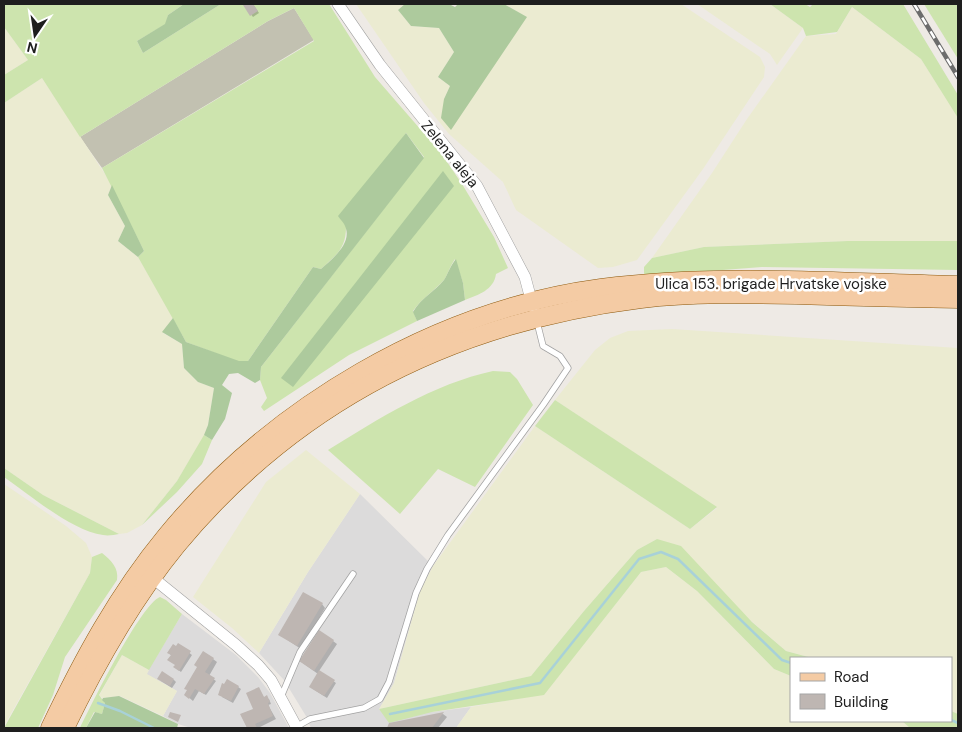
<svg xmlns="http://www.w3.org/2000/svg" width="962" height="732" font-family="'DM Sans',sans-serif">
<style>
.residential{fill:#dcdbdb}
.construction{fill:#c2c1b1}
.farmland{fill:#ebebd1}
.grass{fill:#cde4ae}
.forest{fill:#adca9d}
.shadow{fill:#0003}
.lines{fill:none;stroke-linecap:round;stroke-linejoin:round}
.stream{stroke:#a8d1d8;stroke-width:2.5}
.building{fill:#beb6b2}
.lane-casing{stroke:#a2a2a2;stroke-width:7}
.street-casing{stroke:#a2a2a2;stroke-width:12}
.primary-casing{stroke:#8c580c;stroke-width:19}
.lane{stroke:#fff;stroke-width:5.5}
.street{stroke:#fff;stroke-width:11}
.primary{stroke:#f4cba4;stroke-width:18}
.rail-casing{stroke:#6c6c6c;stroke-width:4.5}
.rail{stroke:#fff;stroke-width:2.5;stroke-dasharray:8;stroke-linecap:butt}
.labels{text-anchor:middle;stroke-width:5;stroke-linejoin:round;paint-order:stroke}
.street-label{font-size:15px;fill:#1e1e1e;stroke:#fff}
</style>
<rect width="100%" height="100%" fill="#eeeae5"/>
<g class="residential">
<path d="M 360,494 L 433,566 L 420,591 L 394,683 L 379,710 L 432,712 L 471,707 L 456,728 L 311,728 L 306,716 L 284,680 L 259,653 L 308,572 Z"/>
<path d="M 182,614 L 236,655 L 258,677 L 270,693 L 289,728 L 191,728 L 178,724 L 163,716 L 177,691 L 146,674 Z"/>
</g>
<path class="construction" d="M 294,8 L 314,40 L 102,168 L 80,137 L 268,21 Z"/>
<g class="farmland">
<path d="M 356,4 L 405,4 L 398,10 L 411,26 L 439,28 L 454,52 L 438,77 L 450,86 L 444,99 L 526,17 L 504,4 L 681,4 L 760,57 L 765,67 L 764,77 L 703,169 L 637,260 L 613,267 L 598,268 L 516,210 L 503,182 L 449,134 L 424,103 Z"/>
<path d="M 697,4 L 770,4 L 803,28 L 777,65 L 770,54 Z"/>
<path d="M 852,7 L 921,59 L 958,117 L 958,241 L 848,241 L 704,247 L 652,258 L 712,173 L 747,119 L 806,36 L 836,34 Z"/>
<path d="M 4,27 L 28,60 L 4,75 Z"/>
<path d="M 42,78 L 112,185 L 108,195 L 125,226 L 118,241 L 138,257 L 173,318 L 163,333 L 182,344 L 184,368 L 198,382 L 214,388 L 208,425 L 204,436 L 177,481 L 142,525 L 127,533 L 119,534 L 43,495 L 4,468 L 4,103 Z"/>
<path d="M 672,329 L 958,348 L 958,714 L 951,711 L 951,658 L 812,658 L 786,651 L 657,539 L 637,550 L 584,611 L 531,676 L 379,709 L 394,683 L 420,591 L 433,566 L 535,426 L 690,529 L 717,508 L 555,400 L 595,350 L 610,338 L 628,331 Z"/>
<path d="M 306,450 L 360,494 L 308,572 L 259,653 L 232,628 L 193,597 L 266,482 Z"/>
<path d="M 4,484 L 66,526 L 86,543 L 92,557 L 90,573 L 4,726 Z"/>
<path d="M 666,567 L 697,591 L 774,669 L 791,676 L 791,721 L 902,721 L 910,728 L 456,728 L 471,707 L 544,694 L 641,572 Z"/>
<path d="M 122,655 L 149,670 L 147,674 L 177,691 L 163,716 L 120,696 L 103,698 L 99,696 Z"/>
</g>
<g class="grass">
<path d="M 4,4 L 184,4 L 168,15 L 166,24 L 137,41 L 143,53 L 221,4 L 329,4 L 375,77 L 441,153 L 462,184 L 494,237 L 508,268 L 496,274 C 494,290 478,295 465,300 L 463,283 L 455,259 C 450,266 448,274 444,280 C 433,292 422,298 413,311 L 417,321 L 349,355 L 264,411 L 261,407 L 267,398 L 260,380 L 261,367 L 424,157 L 406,133 L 346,227 C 346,249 336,255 321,269 L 313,267 L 248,361 L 239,362 L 186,342 L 138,257 L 144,251 L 102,168 L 314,41 L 294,8 L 268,21 L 80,137 L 42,78 L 4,103 L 4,75 L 28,60 L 4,27 Z"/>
<path d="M 770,4 L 805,4 L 810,7 L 813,4 L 903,4 L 958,95 L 958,118 L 921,59 L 852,7 L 837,32 L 806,36 L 803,28 Z"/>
<path d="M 924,4 L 958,4 L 958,59 Z"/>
<path d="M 848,241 L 958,241 L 958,270 L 762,267 L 644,276 L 644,267 L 652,258 L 704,247 Z"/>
<path d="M 493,371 L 510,372 L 517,379 L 533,405 L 475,487 L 438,469 L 400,514 L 328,450 C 380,418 433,384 493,371 Z"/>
<path d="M 555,400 L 717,507 L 690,529 L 535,426 Z"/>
<path d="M 204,435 L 212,440 L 202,464 L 177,492 L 142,525 L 177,481 Z"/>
<path d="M 4,468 L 43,495 L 119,534 C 114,535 108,536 103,535 C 72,531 30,495 4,477 Z"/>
<path d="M 657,539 L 681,546 L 752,622 L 786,651 L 812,658 L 791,658 L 791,676 L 774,669 L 697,591 L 666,567 L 641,572 L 544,695 L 432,712 L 389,723 L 379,709 L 531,676 L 584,611 L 637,550 Z"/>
<path d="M 102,553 C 111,560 119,568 117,580 L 65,657 L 53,695 L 38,728 L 4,728 L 90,573 L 92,557 Z"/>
<path d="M 160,597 L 166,600 L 182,614 L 149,670 L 122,655 L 99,695 L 105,703 L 102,714 L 94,712 L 86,728 L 80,728 C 91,705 141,604 160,597 Z"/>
<path d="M 951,711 L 958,714 L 958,728 L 910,728 L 902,721 L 951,721 Z"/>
</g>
<g class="forest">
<path d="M 184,4 L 221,4 L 143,53 L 137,41 L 165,24 L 168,15 Z"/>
<path d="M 405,4 L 449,4 L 455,7 L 458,4 L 504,4 L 527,17 L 451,130 L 441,118 L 444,99 L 450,86 L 438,77 L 454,52 L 439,28 L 411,26 L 398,10 Z"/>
<path d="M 406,133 L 424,158 L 261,367 L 260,380 L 255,383 L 238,373 L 229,374 L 222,385 L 232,393 L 225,419 L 212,440 L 204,435 L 208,425 L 214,388 L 198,382 L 184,368 L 182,344 L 162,332 L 173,318 L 186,342 L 239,361 L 248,361 L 313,267 L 321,269 C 332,259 353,243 345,226 C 344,223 340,219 338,216 Z"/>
<path d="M 443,171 L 454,186 L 293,387 L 281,378 Z"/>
<path d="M 112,185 L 144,251 L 138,257 L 118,241 L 125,226 L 108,195 Z"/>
<path d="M 456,259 L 463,283 L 465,300 L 417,321 L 413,312 C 422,297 434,292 444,280 C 448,274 450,266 456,259 Z"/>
<path d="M 119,696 L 178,724 L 177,728 L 102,728 L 101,727 L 99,728 L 86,728 L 95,712 L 102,714 L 105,703 L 102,700 L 103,698 Z"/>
</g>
<g class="shadow">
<path d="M 246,4 L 253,4 L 259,13 L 253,17 L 244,5 Z"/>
<path d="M 322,604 L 325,608 L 301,649 L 280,635 Z"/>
<path d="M 333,641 L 337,644 L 319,671 L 336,683 L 327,698 L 313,689 L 318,674 L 300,661 Z"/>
<path d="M 179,645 L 192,655 L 181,672 L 177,669 L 172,656 L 169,653 Z"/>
<path d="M 213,659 L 217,662 L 209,676 L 216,681 L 206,695 L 199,691 L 193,701 L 186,695 L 198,668 Z"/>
<path d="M 174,680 L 176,682 L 172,688 L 161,681 Z"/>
<path d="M 238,687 L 241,689 L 233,703 L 222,697 Z"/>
<path d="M 259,689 L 264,698 L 269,699 L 271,704 L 268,705 L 276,719 L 258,728 L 248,728 L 242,714 L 255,709 Z"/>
<path d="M 443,714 L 447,717 L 438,728 L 389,728 L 390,724 Z"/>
</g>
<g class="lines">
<g class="stream">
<path d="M 98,703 L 120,711 L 154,728"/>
<path d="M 390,714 L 540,683 L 639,559 L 661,552 L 678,559 L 782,660 L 791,663"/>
<path d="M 951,720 L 958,723"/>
</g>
</g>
<g class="building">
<path d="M 244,4 L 253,4 L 258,11 L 250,16 L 243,5 Z"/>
<path d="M 303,592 L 323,603 L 297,646 L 278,635 Z"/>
<path d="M 319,630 L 334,640 L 314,671 L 299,661 Z"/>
<path d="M 178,643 L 191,651 L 179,671 L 173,667 L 175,665 L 167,660 L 171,655 L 167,653 L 173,644 L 176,646 Z"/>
<path d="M 203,651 L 214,658 L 205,672 L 215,678 L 204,694 L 195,689 L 189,699 L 184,695 L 187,690 L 184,689 L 197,667 L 194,665 Z"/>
<path d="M 319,670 L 335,680 L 324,696 L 309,687 Z"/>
<path d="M 162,671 L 174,679 L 170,686 L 157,679 Z"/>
<path d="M 227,679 L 239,686 L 231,701 L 218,695 L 222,683 L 224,684 Z"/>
<path d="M 259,687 L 264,697 L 267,695 L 270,702 L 268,703 L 273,716 L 255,724 L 257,728 L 247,728 L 240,714 L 253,709 L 246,693 Z"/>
<path d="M 170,712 L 181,715 L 178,722 L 168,717 Z"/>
<path d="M 444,712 L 432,728 L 387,728 L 389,723 Z"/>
</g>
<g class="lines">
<defs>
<g id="lane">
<path d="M 281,697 L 300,652 L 353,574"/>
<path d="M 296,727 L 310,719 L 364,708 L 380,699 L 389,682 L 416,593 L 427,569 L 448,535 L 543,405 L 568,368 L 560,356 L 543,346 L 537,322"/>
</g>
<g id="street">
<path d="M 338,4 L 380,65 L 477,186 L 525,277 L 533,307"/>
<path d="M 148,574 L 236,645 L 258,665 L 271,680 L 297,728"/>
</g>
<g id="primary">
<path d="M 50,728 C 82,661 118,594 166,536 C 272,407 435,310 601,288 C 719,273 840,282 958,285"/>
<path d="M 65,728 C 96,664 132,600 177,545 C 298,399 455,322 641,299 C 692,293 745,294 797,295 C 851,297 904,298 958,299"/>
</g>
</defs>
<use href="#lane" class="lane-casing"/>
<use href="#street" class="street-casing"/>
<use href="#primary" class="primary-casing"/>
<use href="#lane" class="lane"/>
<use href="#street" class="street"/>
<use href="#primary" class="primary"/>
<defs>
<path id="rail" d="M 914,4 L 958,77"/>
</defs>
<use href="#rail" class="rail-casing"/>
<use href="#rail" class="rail"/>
</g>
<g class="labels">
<g class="street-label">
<text transform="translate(450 154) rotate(51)" y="5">Zelena aleja</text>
<text x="771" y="289">Ulica 153. brigade Hrvatske vojske</text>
</g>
</g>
<rect width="962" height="732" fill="none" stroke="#1e1e1e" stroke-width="10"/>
<rect x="790" y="657" width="162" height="65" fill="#ffffff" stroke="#a5a5a5"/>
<rect x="800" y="673" width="25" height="8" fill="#f4cba4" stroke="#a5a5a5"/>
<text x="834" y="682" font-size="15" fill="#1e1e1e">Road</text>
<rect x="800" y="694" width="25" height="15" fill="#beb6b2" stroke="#a5a5a5"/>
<text x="834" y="707" font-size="15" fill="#1e1e1e">Building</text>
<g transform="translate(35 35) rotate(193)" stroke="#ffffff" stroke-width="4" paint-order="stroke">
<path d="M0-4L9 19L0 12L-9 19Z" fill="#1e1e1e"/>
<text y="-8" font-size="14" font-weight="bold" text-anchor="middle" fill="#1e1e1e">N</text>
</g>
</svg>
